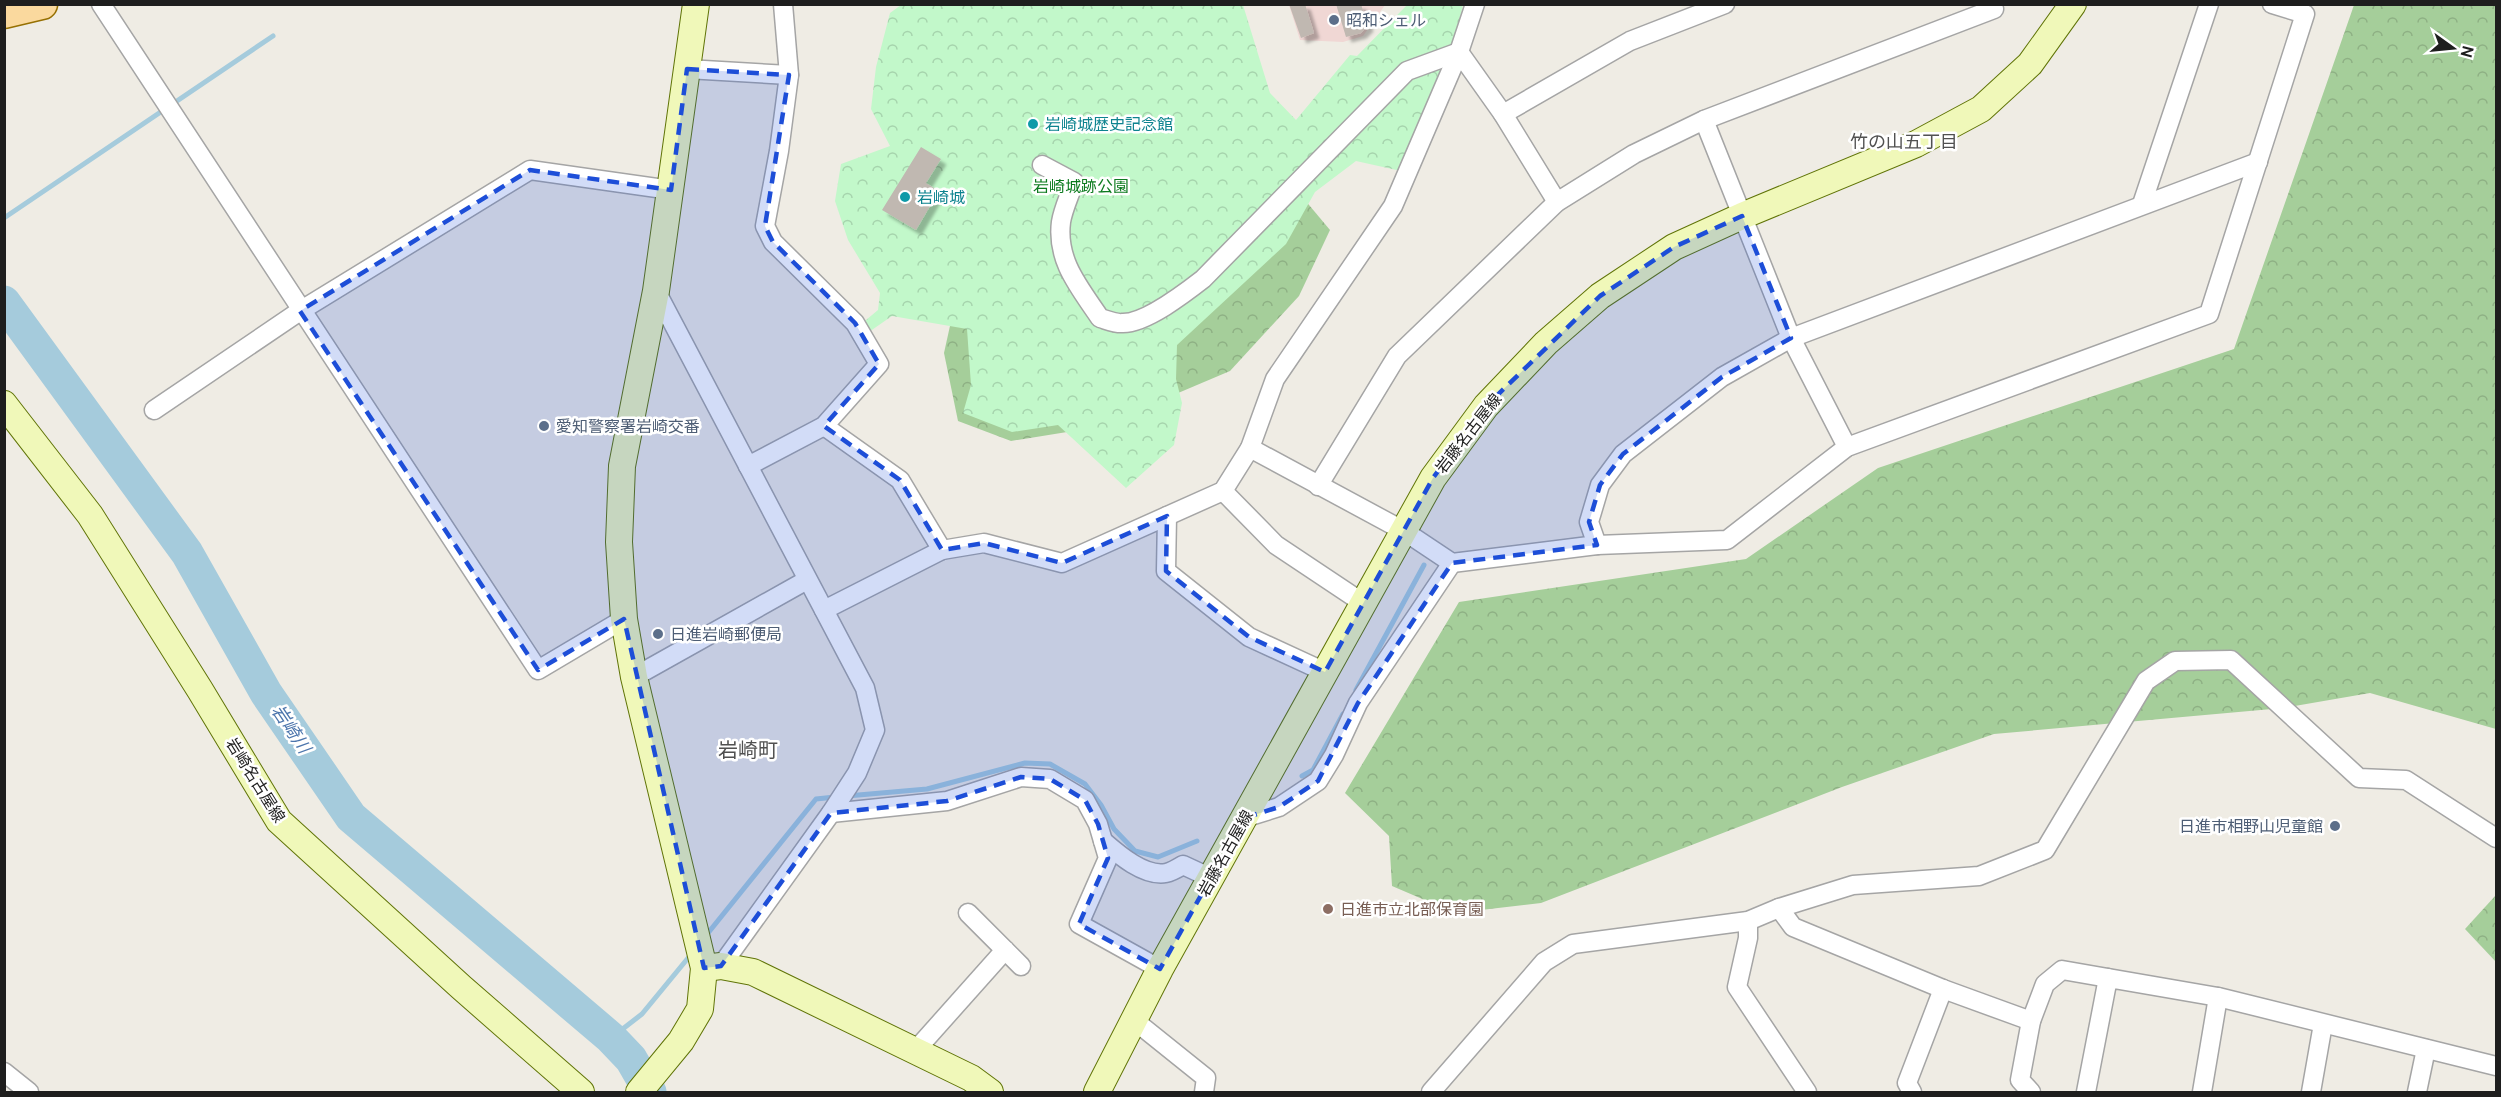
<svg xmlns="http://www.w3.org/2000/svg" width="2501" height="1097" font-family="Cabin,'Noto Sans JP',sans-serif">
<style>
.commercial{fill:#f0d7d4}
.forest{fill:url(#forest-crowns)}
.park{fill:url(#park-crowns)}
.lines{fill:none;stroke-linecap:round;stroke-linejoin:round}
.stream{stroke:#a5cbdc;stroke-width:5}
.river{stroke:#a5cbdc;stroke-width:33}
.building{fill:#c0b8b1;filter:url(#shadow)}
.street-casing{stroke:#a5a5a5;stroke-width:21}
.secondary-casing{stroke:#607407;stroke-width:28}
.primary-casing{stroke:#967002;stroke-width:33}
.street{stroke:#fff;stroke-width:18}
.secondary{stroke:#f0f8b9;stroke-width:26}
.primary{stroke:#fad99e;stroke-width:30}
.marked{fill:#1d4ed8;fill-opacity:0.2;stroke:#1d4ed8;stroke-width:4.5;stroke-dasharray:12 8;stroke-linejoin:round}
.service-dot{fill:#5c6f8a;stroke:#fff;stroke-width:2}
.culture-dot{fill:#0f9aa8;stroke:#fff;stroke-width:2}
.education-dot{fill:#8d6e63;stroke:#fff;stroke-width:2}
.labels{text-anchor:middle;stroke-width:5;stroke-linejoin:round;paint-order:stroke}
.service-label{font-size:16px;fill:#4e5e75;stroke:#fff;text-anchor:start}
.culture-label{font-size:16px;fill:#0d838f;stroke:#fff;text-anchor:start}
.park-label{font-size:16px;fill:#0d7b1f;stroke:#fff}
.street-label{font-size:16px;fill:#1e1e1e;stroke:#fff}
.education-label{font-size:16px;fill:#785e54;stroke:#fff;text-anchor:start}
.neighbourhood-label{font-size:18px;fill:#515151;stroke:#fff}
.water-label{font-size:18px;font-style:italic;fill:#4c75ac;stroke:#fff}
.quarter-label{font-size:20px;fill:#515151;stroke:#fff}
</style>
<defs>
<pattern id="forest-crowns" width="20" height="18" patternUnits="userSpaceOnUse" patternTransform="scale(1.5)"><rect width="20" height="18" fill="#a5ce9a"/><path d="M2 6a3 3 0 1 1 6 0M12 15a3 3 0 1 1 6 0" fill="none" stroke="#8eb084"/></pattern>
<pattern id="park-crowns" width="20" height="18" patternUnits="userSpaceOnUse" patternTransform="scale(1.5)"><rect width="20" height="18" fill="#c2f8ca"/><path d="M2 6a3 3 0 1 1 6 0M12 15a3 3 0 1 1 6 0" fill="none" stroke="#a6d4ad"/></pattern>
<filter id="shadow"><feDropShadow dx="5.5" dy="5.5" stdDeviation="1.5" flood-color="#0004"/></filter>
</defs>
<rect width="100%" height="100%" fill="#efece4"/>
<path class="commercial" d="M 1289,5 L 1385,5 L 1363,36 L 1343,42 L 1300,40 Z"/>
<g class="forest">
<path d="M 2354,5 L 2496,5 L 2496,729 L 2370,693 L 2283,708 L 1994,734 L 1842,787 L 1541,903 L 1455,913 L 1392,886 L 1389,836 L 1345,793 L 1459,602 L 1746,559 L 1878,468 L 2234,349 Z"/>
<path d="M 1299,193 L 1330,230 L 1299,296 L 1230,371 L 1098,427 L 1011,441 L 958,421 L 944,353 L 969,240 Z"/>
<path d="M 2496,895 L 2496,962 L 2465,929 Z"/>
</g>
<path class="park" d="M 901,5 L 1243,5 L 1270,93 L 1296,120 L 1350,55 L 1357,56 L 1407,5 L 1463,5 L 1450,57 L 1401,171 L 1356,161 L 1315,192 L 1286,244 L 1177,345 L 1176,379 L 1182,403 L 1174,445 L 1126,488 L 1058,425 L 1012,432 L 963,413 L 971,385 L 967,329 L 892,316 L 866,334 L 854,330 L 878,310 L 880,293 L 848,240 L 835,201 L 841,164 L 890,146 L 871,109 L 876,67 L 890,13 Z"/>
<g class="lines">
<g class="stream">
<path d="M 4,218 L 273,36"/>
<path d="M 1356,690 L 1424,565"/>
<path d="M 1302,776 L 1313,770 L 1343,714"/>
<path d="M 847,796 L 927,789 L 1025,763 L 1050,764 L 1085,784 L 1101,805 L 1114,829 L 1135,851 L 1158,857 L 1197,841"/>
<path d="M 704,938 L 816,799 L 835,797"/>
<path d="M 611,1038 L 642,1014 L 693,952"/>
</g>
<path class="river" d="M 4,302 L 187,553 L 266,693 L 351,817 L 611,1038 L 631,1059 L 650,1092"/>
</g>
<g class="building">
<path d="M 1289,4 L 1305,4 L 1314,33 L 1301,38 Z"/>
<path d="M 1336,4 L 1361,4 L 1368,26 L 1361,33 L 1346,37 Z"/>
<path d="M 921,147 L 941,159 L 926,183 L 939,191 L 916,230 L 882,210 Z"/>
</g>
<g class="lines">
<defs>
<g id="street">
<path d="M 101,4 L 538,670 L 624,619"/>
<path d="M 1459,52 L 1503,114 L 1557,202"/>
<path d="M 687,69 L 789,75"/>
<path d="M 1503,114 L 1630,41 L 1725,4"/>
<path d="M 1704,120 L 1791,338 L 1847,447"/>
<path d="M 1042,165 L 1074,182 C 1070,195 1063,209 1061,222 C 1056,261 1080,288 1100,318 C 1107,320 1116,324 1123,323 C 1146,323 1185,293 1203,279 L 1407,71 L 1459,52"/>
<path d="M 2142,204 L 2209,4"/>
<path d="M 656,291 L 865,688 L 875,730 L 857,773 L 831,813 L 721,966"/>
<path d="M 154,410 L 300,311 L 530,170 L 671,190"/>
<path d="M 824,426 L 900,480 L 942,550"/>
<path d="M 1250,448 L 1404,531 L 1452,563 L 1597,545 L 1727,540 L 1847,447 L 2209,314 L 2305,14 L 2272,4"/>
<path d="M 748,466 L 824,426 L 879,364 L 855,323 L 773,242 L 765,226 L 779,151 L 789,75 L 783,4"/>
<path d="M 1318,486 L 1397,356 L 1557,202 L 1634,154 L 1704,120 L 1994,9 L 1992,4"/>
<path d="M 1223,491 L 1276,545 L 1363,603"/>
<path d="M 1167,516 L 1166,571 L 1249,637 L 1325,672"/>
<path d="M 1597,545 L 1589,522 L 1600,485 L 1623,454 L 1722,377 L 1791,338 L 2258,162"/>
<path d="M 824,610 L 942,550 L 984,543 L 1062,563 L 1223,491 L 1250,448 L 1275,379 L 1393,206 L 1459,52 L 1475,4"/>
<path d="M 634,677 L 807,580"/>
<path d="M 831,813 L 947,801 L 1021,777 L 1050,779 L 1085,800 L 1098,824 L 1108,858 L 1079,924 L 1160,969"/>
<path d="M 1244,818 L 1279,807 L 1318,781 L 1334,755 L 1358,703 L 1452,563"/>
<path d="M 1103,841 C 1118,854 1144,877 1166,873 C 1171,872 1178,868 1183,865 L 1211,878"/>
<path d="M 1779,908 L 1793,927 L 1943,989 L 2031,1021"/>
<path d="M 968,913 L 1021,966"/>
<path d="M 1748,921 L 1748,938 L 1737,987 L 1807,1092"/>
<path d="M 1135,1021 L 1206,1078 L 1204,1092"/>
<path d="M 915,1051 L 1005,950"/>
<path d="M 4,1072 L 29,1092"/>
<path d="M 1431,1092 L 1544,962 L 1573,944 L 1748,921 L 1779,908 L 1853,885 L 1979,876 L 2045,850 L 2146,681 L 2175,661 L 2231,660 L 2359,778 L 2406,780 L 2496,838"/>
<path d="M 1912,1092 L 1907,1083 L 1943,989"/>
<path d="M 2031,1092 L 2020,1080 L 2031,1021 L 2045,984 L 2062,970 L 2108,978"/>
<path d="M 2086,1092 L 2108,978 L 2218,997 L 2496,1066"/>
<path d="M 2202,1092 L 2218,997"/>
<path d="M 2311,1092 L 2323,1024"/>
<path d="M 2417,1092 L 2426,1049"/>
</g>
<g id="secondary">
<path d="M 4,404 L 90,515 L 200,690 L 279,821 L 461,987 L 581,1092"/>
<path d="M 704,968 L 721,966 L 753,972 L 971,1078 L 990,1092"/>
<path d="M 639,1092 L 681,1041 L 700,1009 L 704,968 L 634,677 L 624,619 L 619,542 L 622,466 L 656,291 L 696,4"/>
<path d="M 1097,1092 L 1160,969 L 1433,478 L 1486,406 L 1546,343 L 1600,296 L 1674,247 L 1742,216 L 1916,144 L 1981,109 L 2030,64 L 2073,4"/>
</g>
<path id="primary" d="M 4,13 L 42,4"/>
</defs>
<use href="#street" class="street-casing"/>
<use href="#secondary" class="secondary-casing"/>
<use href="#primary" class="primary-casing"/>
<use href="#street" class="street"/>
<use href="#secondary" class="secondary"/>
<use href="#primary" class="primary"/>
</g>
<path class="marked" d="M 687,69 L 789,75 L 765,226 L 773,242 L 855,323 L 879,364 L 824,426 L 900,480 L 942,550 L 984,543 L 1062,563 L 1167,516 L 1166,571 L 1249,637 L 1325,672 L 1433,478 L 1486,406 L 1600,296 L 1674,247 L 1742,216 L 1791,338 L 1722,377 L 1623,454 L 1600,485 L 1589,522 L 1597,545 L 1452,563 L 1358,703 L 1318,781 L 1279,807 L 1244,818 L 1160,969 L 1079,924 L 1108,858 L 1098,824 L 1085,800 L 1050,779 L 1021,777 L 947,801 L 831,813 L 721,966 L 704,968 L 624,619 L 538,670 L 300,311 L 530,170 L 671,190 Z"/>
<g class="service-dot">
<circle cx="1334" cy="20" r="6"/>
<circle cx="544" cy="426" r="6"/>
<circle cx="658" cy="634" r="6"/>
<circle cx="2335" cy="826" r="6"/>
</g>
<g class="culture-dot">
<circle cx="1033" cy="124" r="6"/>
<circle cx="905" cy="197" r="6"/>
</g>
<circle class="education-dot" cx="1328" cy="909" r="6"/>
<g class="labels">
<g class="service-label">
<text x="1346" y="26">昭和シェル</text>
<text x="556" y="432">愛知警察署岩崎交番</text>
<text x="670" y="640">日進岩崎郵便局</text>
<text x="2323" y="832" text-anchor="end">日進市相野山児童館</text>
</g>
<g class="culture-label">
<text x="1045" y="130">岩崎城歴史記念館</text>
<text x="917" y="203">岩崎城</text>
</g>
<g class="park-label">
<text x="1081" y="192">岩崎城跡公園</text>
</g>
<g class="street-label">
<text transform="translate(1468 433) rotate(-52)" y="6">岩藤名古屋線</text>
<text transform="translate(256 780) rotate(58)" y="6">岩崎名古屋線</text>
<text transform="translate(1225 853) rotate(-61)" y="6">岩藤名古屋線</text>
</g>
<g class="education-label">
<text x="1340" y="915">日進市立北部保育園</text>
</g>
<g class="neighbourhood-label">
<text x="1904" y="148">竹の山五丁目</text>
</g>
<g class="water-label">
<text transform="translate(291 729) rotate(56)" y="6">岩崎川</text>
</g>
<g class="quarter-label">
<text x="748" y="757">岩崎町</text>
</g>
</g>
<rect width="2501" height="1097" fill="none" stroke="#1e1e1e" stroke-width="12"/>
<g transform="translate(2453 48) rotate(105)" stroke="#ffffff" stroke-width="4.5" paint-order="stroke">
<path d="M0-4.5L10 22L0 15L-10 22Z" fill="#1e1e1e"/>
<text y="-9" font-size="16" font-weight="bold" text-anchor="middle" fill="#1e1e1e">N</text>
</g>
</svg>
